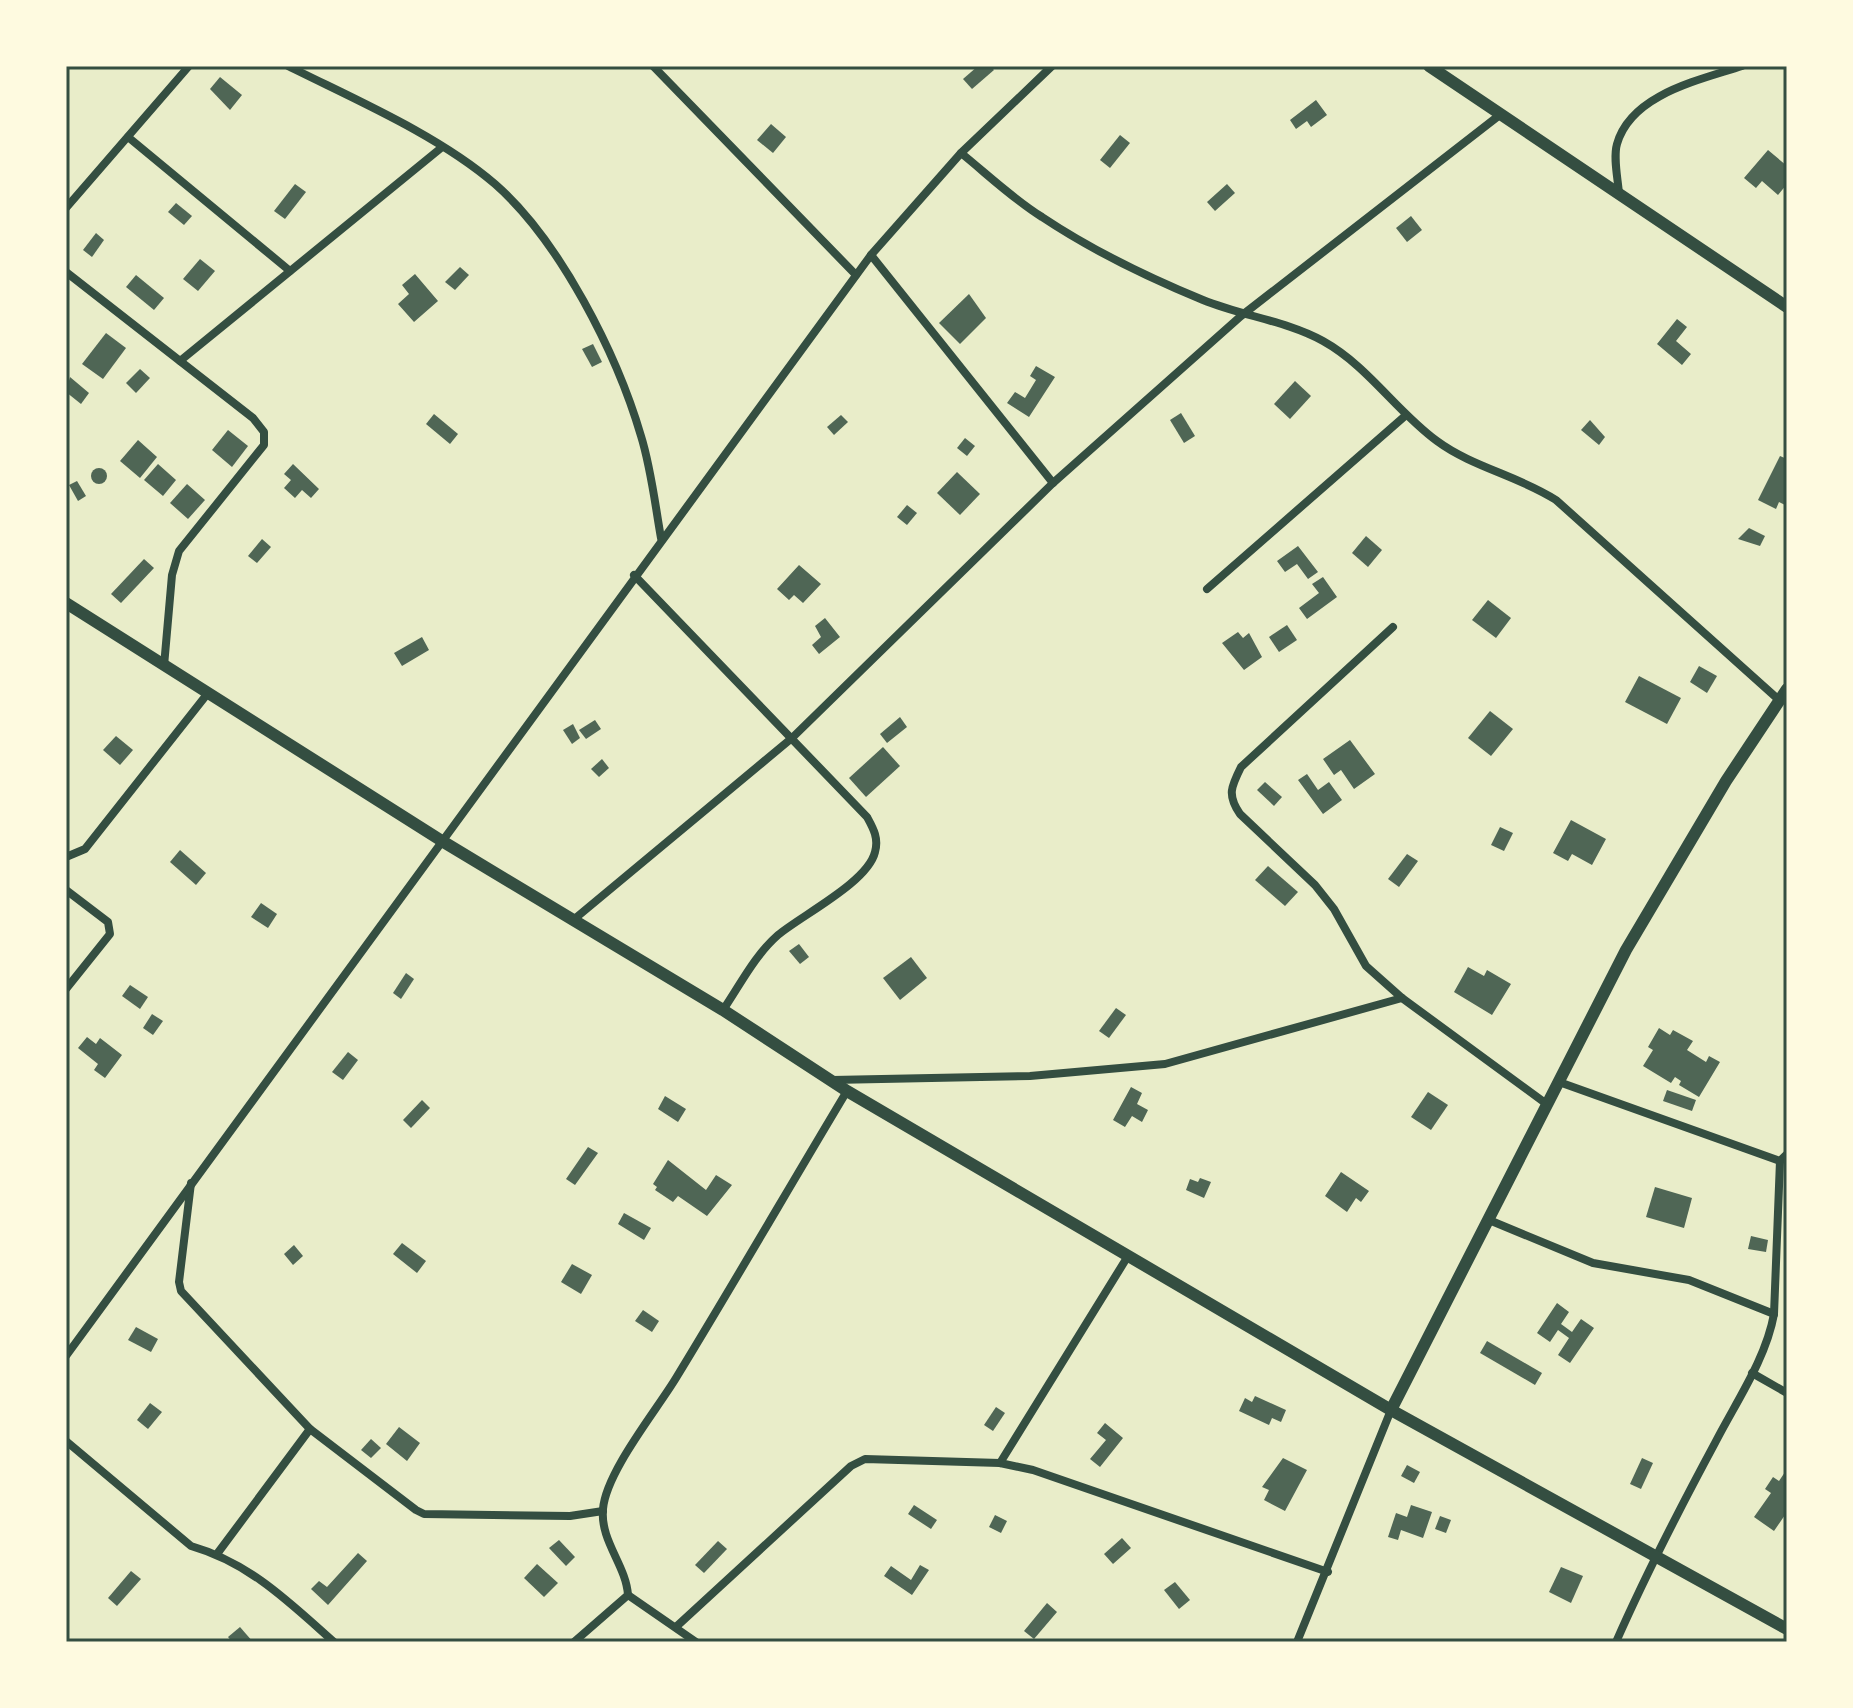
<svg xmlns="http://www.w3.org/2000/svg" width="1853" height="1708" font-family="'Open Sans',sans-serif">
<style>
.building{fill:#4f6655}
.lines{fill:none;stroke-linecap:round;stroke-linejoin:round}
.minor{stroke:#344e41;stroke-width:8}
.tertiary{stroke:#344e41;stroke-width:12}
.neatline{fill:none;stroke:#344e41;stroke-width:3}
</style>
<rect width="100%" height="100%" fill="#e9edc9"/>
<g class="building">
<path d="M 978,66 L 990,66 L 994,70 L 972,89 L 963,79 Z"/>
<path d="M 220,77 L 242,95 L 230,110 L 210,89 Z"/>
<path d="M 1316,100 L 1327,115 L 1311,127 L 1307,121 L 1296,129 L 1290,120 Z"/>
<path d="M 771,124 L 786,137 L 773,153 L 757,140 Z"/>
<path d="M 1120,135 L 1130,143 L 1110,168 L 1100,160 Z"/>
<path d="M 1768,150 L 1787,166 L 1787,184 L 1778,195 L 1762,181 L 1756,188 L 1744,178 Z"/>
<path d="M 295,184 L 306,192 L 285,219 L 274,211 Z"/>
<path d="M 1227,184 L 1235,193 L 1215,211 L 1207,202 Z"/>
<path d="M 176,203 L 192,216 L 184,225 L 168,212 Z"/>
<path d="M 1411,216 L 1422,230 L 1407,242 L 1396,228 Z"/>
<path d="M 96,233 L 104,240 L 92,257 L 83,250 Z"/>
<path d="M 200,259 L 215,271 L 198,291 L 183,279 Z"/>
<path d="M 460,267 L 469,275 L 455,290 L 445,282 Z"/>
<path d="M 415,274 L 438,301 L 414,322 L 398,304 L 409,294 L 402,285 Z"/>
<path d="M 136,275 L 164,298 L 154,310 L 126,287 Z"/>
<path d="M 969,294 L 986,318 L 960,344 L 939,323 Z"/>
<path d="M 1677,319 L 1687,327 L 1676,341 L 1691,354 L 1682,365 L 1657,344 Z"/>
<path d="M 106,333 L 126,348 L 103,379 L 82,364 Z"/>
<path d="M 593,344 L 602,362 L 592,367 L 582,349 Z"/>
<path d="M 1036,366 L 1055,377 L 1029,417 L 1007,403 L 1015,392 L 1025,398 L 1036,380 L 1030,376 Z"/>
<path d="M 140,369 L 150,378 L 136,393 L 126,383 Z"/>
<path d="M 70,377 L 89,393 L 81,404 L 66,392 Z"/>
<path d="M 1295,381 L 1311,396 L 1290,419 L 1274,404 Z"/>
<path d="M 1181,413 L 1195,436 L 1184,443 L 1170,420 Z"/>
<path d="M 434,414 L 458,434 L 450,444 L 426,424 Z"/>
<path d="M 841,415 L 848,422 L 834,435 L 827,427 Z"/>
<path d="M 1590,420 L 1605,437 L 1599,445 L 1581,430 Z"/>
<path d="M 228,430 L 248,446 L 232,467 L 212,450 Z"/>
<path d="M 965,438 L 975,446 L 967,456 L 957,448 Z"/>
<path d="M 138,440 L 157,457 L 140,478 L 120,461 Z"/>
<path d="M 1780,456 L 1787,459 L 1787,506 L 1779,502 L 1776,509 L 1758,500 Z"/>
<path d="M 158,464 L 176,480 L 163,496 L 144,480 Z"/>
<path d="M 293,464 L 319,489 L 311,498 L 302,490 L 295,498 L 284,488 L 291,480 L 284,474 Z"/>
<circle cx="99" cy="476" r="8"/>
<path d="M 957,472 L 980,494 L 960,515 L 937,493 Z"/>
<path d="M 77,481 L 86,496 L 78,501 L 69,485 Z"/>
<path d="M 187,484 L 205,500 L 188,519 L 170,503 Z"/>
<path d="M 907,505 L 917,513 L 907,525 L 897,517 Z"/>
<path d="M 1749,528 L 1765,536 L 1760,546 L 1738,539 Z"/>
<path d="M 1366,536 L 1382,550 L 1368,567 L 1352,553 Z"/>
<path d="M 262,539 L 271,547 L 257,563 L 248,556 Z"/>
<path d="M 1298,546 L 1318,572 L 1308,579 L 1297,564 L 1285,572 L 1277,561 Z"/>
<path d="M 144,559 L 154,568 L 121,603 L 111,594 Z"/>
<path d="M 799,565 L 821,584 L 803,603 L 794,595 L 789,600 L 777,589 Z"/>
<path d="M 1323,577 L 1337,597 L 1307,619 L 1299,608 L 1319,593 L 1312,584 Z"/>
<path d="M 1488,600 L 1511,618 L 1496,638 L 1472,620 Z"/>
<path d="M 825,618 L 840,637 L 819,654 L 812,645 L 821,637 L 815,626 Z"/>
<path d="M 1287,625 L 1297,640 L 1279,652 L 1269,637 Z"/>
<path d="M 1238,632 L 1243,638 L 1249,633 L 1262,657 L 1244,670 L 1222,643 Z"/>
<path d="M 422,637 L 429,650 L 402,666 L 394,653 Z"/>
<path d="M 1699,666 L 1717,676 L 1707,693 L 1690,682 Z"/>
<path d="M 1639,676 L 1681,698 L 1667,724 L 1625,702 Z"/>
<path d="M 1490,711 L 1513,729 L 1491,756 L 1468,738 Z"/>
<path d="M 900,717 L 907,727 L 887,743 L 880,734 Z"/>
<path d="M 595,720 L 601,729 L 586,739 L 579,730 Z"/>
<path d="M 573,724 L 580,738 L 572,744 L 563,730 Z"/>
<path d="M 116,736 L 133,750 L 120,765 L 103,750 Z"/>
<path d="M 1350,740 L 1375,774 L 1354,789 L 1341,770 L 1334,775 L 1323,759 Z"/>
<path d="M 883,747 L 900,766 L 866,797 L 849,778 Z"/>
<path d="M 602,759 L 609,768 L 599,777 L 591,769 Z"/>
<path d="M 1307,774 L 1318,790 L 1329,782 L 1342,800 L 1323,814 L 1298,780 Z"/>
<path d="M 1265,782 L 1282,797 L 1274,806 L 1257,790 Z"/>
<path d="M 1571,820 L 1606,839 L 1592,865 L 1572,854 L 1568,861 L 1553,853 Z"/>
<path d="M 1500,827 L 1513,833 L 1504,851 L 1491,845 Z"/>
<path d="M 180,850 L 206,873 L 196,885 L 170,862 Z"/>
<path d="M 1407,854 L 1418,861 L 1399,887 L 1388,879 Z"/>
<path d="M 1268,866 L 1298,892 L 1285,906 L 1255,880 Z"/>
<path d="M 261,903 L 277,914 L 268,928 L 251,917 Z"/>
<path d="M 799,944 L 809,957 L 800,964 L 789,951 Z"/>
<path d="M 911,957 L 927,978 L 900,1000 L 883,978 Z"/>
<path d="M 1468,967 L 1484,976 L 1487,970 L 1511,984 L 1492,1015 L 1454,992 Z"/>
<path d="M 406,973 L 414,979 L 401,999 L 393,993 Z"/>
<path d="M 130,985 L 148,997 L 140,1009 L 122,996 Z"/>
<path d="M 1116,1008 L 1126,1015 L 1109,1038 L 1099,1031 Z"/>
<path d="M 152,1014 L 163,1021 L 153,1035 L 143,1028 Z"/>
<path d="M 1659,1028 L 1670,1035 L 1673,1030 L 1693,1041 L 1687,1050 L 1706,1062 L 1709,1056 L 1720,1062 L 1699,1097 L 1679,1085 L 1681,1081 L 1675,1077 L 1671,1083 L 1643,1066 L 1653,1050 L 1648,1047 Z"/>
<path d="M 87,1037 L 96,1044 L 100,1038 L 122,1055 L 105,1078 L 94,1070 L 98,1064 L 78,1048 Z"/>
<path d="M 348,1052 L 358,1060 L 343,1080 L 332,1072 Z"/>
<path d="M 1131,1087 L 1142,1093 L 1137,1104 L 1148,1110 L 1142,1122 L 1132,1116 L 1125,1127 L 1113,1120 Z"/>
<path d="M 1667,1090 L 1696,1100 L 1692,1111 L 1663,1101 Z"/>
<path d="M 1428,1092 L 1448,1105 L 1431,1130 L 1411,1117 Z"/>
<path d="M 665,1096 L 686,1109 L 678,1122 L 658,1109 Z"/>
<path d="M 422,1100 L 430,1108 L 411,1128 L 403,1120 Z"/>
<path d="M 588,1147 L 598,1153 L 575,1185 L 566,1179 Z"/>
<path d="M 668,1160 L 706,1190 L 716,1175 L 732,1185 L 707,1216 L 678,1196 L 673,1202 L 655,1190 L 657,1187 L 653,1184 Z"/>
<path d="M 1341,1172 L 1369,1191 L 1361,1202 L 1356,1198 L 1347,1212 L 1325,1196 Z"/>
<path d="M 1200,1178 L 1211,1182 L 1204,1198 L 1186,1190 L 1190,1179 L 1198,1182 Z"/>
<path d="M 1655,1187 L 1692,1198 L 1684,1228 L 1646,1217 Z"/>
<path d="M 624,1213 L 651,1228 L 644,1240 L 618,1224 Z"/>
<path d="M 1751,1236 L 1768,1240 L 1766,1252 L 1748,1249 Z"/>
<path d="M 402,1243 L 426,1261 L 417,1273 L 393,1254 Z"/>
<path d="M 294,1245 L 303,1256 L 293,1265 L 284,1254 Z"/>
<path d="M 572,1264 L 592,1275 L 581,1294 L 561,1282 Z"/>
<path d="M 1557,1303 L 1569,1312 L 1561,1324 L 1572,1332 L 1581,1319 L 1594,1328 L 1570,1363 L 1558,1355 L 1569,1338 L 1558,1330 L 1550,1342 L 1537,1333 Z"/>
<path d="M 643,1310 L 659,1321 L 652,1332 L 635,1321 Z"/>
<path d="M 136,1327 L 158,1339 L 151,1352 L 128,1340 Z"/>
<path d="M 1487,1341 L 1542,1373 L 1535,1385 L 1480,1353 Z"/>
<path d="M 1255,1396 L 1286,1410 L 1281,1422 L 1272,1418 L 1269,1425 L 1239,1411 L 1245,1398 L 1252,1402 Z"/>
<path d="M 150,1403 L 162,1412 L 148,1429 L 137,1420 Z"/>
<path d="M 996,1407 L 1005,1413 L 993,1431 L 984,1425 Z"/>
<path d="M 1105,1423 L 1123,1438 L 1100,1467 L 1090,1459 L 1106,1440 L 1097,1433 Z"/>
<path d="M 399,1427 L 420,1443 L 407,1461 L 386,1444 Z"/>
<path d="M 371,1439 L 381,1448 L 371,1458 L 361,1450 Z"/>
<path d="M 1283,1458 L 1307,1470 L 1285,1511 L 1264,1500 L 1269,1490 L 1262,1487 Z"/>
<path d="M 1642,1458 L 1653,1463 L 1641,1489 L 1630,1484 Z"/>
<path d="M 1407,1465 L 1420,1472 L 1414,1483 L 1401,1476 Z"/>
<path d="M 1787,1469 L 1787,1512 L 1774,1531 L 1754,1517 L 1771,1493 L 1765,1489 L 1773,1477 L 1779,1481 Z"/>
<path d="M 914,1505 L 937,1520 L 931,1529 L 908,1514 Z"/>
<path d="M 1411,1505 L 1432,1512 L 1423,1538 L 1401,1530 L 1398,1540 L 1388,1537 L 1396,1513 L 1407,1517 Z"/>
<path d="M 995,1515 L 1007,1521 L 1001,1533 L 989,1527 Z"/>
<path d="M 1440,1516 L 1451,1520 L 1446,1533 L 1435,1529 Z"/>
<path d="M 1122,1538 L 1131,1548 L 1113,1564 L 1104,1554 Z"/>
<path d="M 559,1540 L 575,1557 L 566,1566 L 549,1548 Z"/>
<path d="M 718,1541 L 727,1549 L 704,1573 L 695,1565 Z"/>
<path d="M 358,1553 L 367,1561 L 328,1605 L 311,1589 L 319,1581 L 327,1587 Z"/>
<path d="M 537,1564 L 558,1583 L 544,1597 L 524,1578 Z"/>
<path d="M 920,1565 L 929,1570 L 912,1595 L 884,1576 L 891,1566 L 911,1580 Z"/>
<path d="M 1561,1567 L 1583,1576 L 1571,1603 L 1549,1592 Z"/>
<path d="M 131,1571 L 141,1579 L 117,1606 L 108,1598 Z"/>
<path d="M 1175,1582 L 1190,1600 L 1179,1609 L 1164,1590 Z"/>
<path d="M 1047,1603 L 1057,1612 L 1034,1639 L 1024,1631 Z"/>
<path d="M 240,1627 L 253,1642 L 232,1642 L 228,1637 Z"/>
</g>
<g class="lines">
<g class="minor">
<path d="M 288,66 C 356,100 438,135 495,184 C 560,241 617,354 641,436 C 651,468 655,504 661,538"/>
<path d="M 653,66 L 856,275"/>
<path d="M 128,137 L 290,271"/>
<path d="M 961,153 C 987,174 1013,199 1042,217 C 1093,251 1147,277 1203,300 C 1242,316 1287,321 1323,341 C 1368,366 1396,411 1437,441 C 1472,467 1519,476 1556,500 L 1779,700"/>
<path d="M 1619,194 C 1618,179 1613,158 1617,144 C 1631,94 1700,80 1742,66"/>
<path d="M 66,208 L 189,66"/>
<path d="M 871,255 L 1053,483"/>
<path d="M 66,272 L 253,418 L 264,432 L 264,445 L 179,551 L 172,575 L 164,666"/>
<path d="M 180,361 L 441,148"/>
<path d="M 634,575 L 867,817 C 873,828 879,838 875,852 C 868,882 802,915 778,935 C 755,955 740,985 723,1010"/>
<path d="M 1207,589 L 1405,416"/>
<path d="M 1393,627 L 1241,767 C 1231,787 1227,795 1240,814 L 1315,885 L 1334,909 L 1366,966 L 1402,998 L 1548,1105"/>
<path d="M 66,857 L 85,849 L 208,693"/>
<path d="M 66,890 L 108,922 L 110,934 L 66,989"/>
<path d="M 572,921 L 792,738 L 1053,483 L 1241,316 L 1501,114"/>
<path d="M 832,1080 L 1030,1076 L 1165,1064 L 1402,998"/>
<path d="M 1559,1082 L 1780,1161 L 1787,1154"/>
<path d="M 191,1183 L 179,1282 L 181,1291 L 310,1429 L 416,1510 L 424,1514 L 570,1516 L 603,1511"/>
<path d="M 1489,1220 L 1593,1263 L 1689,1280 L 1774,1314 C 1766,1359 1736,1402 1715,1443 C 1680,1508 1646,1574 1616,1642"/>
<path d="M 1774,1314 L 1780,1161"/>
<path d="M 66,1356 L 871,255 L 961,153 L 1052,66"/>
<path d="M 1752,1373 L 1787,1393"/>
<path d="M 66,1441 L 191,1546 C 250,1563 289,1602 334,1642"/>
<path d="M 1000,1463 L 1128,1256"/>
<path d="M 217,1554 L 310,1429"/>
<path d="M 628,1595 L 696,1642"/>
<path d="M 677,1626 L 851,1466 L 865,1459 L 1000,1463 L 1033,1470 L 1328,1572"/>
<path d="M 574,1642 L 628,1595 C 626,1565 600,1541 603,1509 C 606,1472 656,1411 676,1378 C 734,1283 790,1186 847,1091"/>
<path d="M 1297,1642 L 1391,1410"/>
</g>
<g class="tertiary">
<path d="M 1429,66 L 1787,307"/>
<path d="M 66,603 L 442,841 L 723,1010 L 847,1091 L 1391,1410 L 1787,1629"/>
<path d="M 1391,1410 L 1626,950 L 1726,781 L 1787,689"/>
</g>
</g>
<rect width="1853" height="1708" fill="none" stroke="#fefae0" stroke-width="136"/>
<rect x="68" y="68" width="1717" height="1572" class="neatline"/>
</svg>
